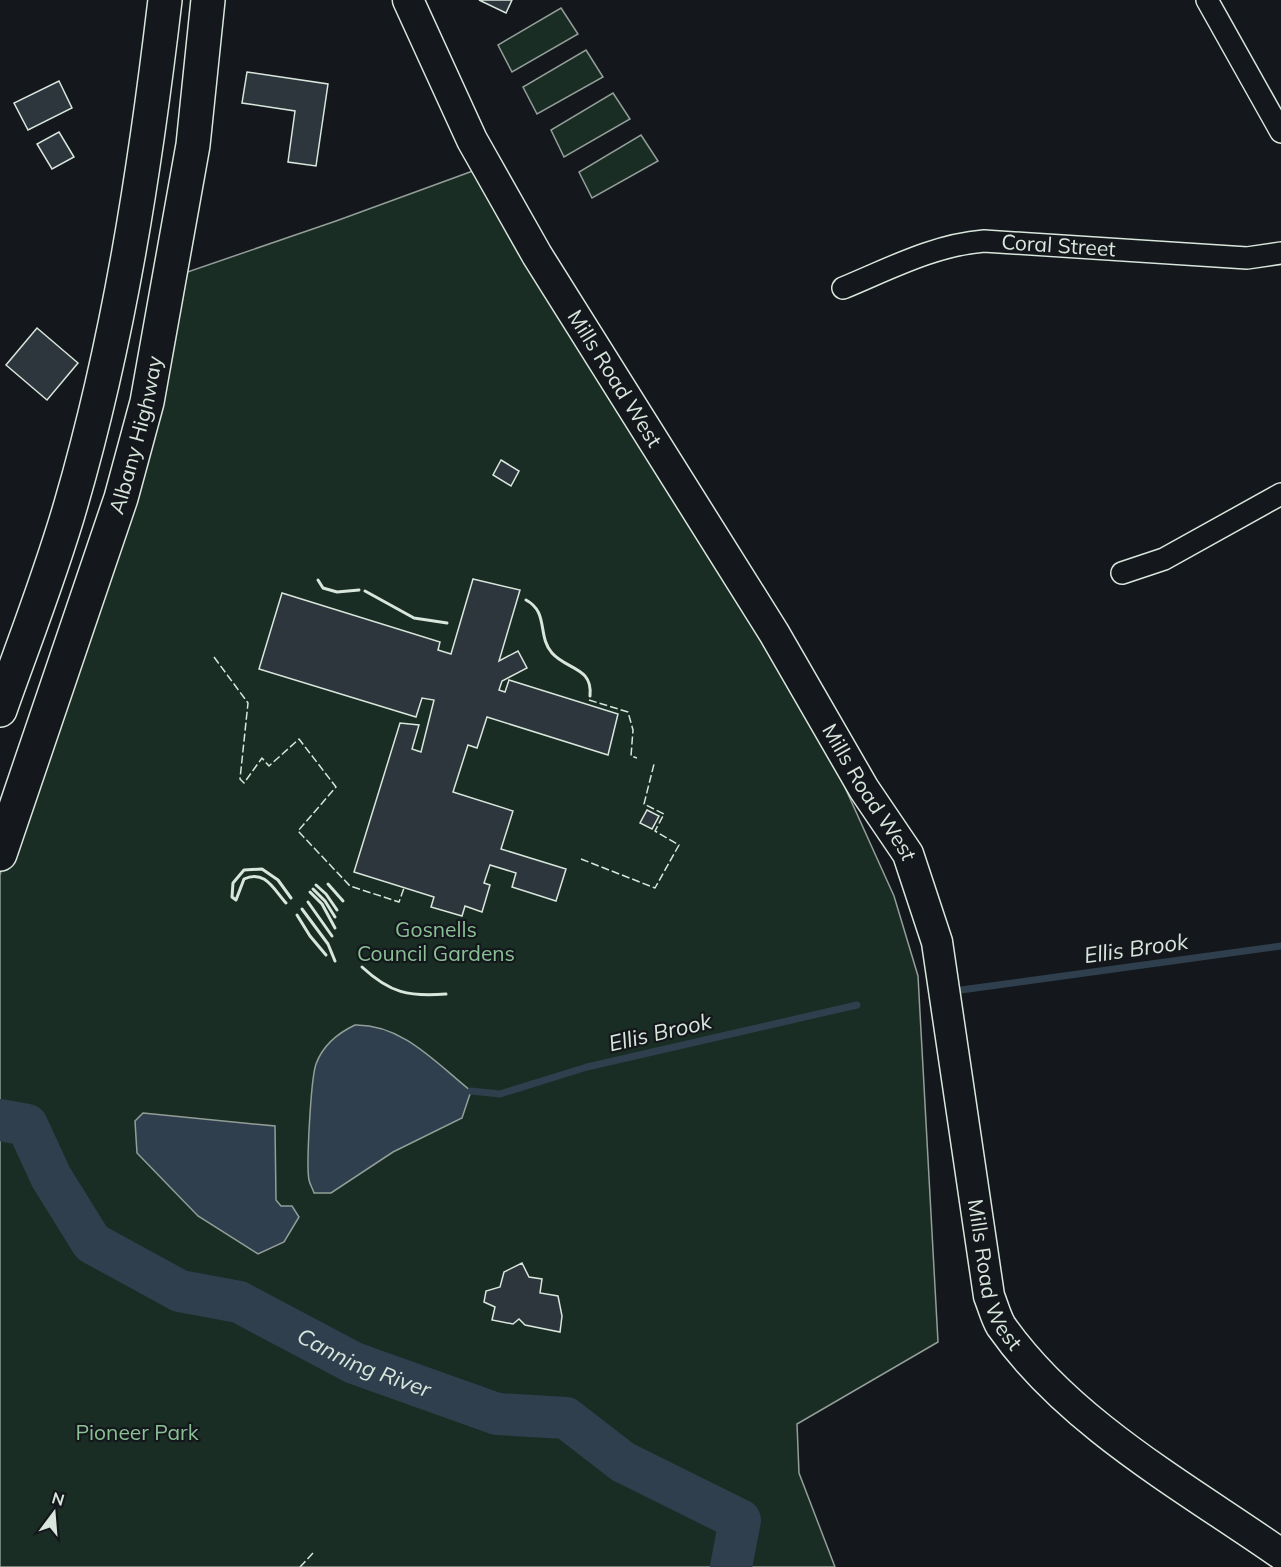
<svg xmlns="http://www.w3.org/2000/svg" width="1281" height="1567" font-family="Mulish,sans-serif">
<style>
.green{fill:#1a2d24;stroke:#939e99;stroke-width:1.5}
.water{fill:#2f3f4d;stroke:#939e99;stroke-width:1.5}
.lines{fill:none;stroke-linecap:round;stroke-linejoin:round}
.stream{stroke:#2f3f4d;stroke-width:7}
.river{stroke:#2f3f4d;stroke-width:42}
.building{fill:#2c363c;stroke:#d8e6dc;stroke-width:1.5}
.minor-casing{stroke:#d8e6dc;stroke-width:24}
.secondary-casing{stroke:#d8e6dc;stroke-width:33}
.trunk-casing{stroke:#d8e6dc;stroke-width:36}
.minor{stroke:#14181c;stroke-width:21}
.secondary{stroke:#14181c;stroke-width:30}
.trunk{stroke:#14181c;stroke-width:33}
.fence{stroke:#d8e6dc;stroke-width:1.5;stroke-dasharray:8 3;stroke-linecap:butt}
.wall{stroke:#d8e6dc;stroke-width:3}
.labels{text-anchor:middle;stroke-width:4.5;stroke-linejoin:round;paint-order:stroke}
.street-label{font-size:21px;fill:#d8e6dc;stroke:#14181c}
.park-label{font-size:21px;fill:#8ac095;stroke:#14181c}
.water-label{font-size:22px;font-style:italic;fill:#d8e6dc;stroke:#14181c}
</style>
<rect width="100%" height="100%" fill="#14181c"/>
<g class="green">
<path d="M 561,8 L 578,34 L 512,72 L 498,45 Z"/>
<path d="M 586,50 L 603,77 L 537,114 L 523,87 Z"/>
<path d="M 613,93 L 630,119 L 564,157 L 551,130 Z"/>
<path d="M 641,135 L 658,161 L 592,198 L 579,172 Z"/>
<path d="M 481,168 L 796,679 L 894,896 L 918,976 L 938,1342 L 797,1424 L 799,1473 L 835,1567 L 0,1567 L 0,875 L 152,375 L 170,278 L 336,221 Z"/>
</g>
<g class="water">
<path d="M 355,1025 C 402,1024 436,1063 471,1091 L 462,1118 L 393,1152 L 331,1193 L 314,1193 C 313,1189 310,1185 309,1180 C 306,1166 311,1078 316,1064 C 323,1045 338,1033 355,1025 Z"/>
<path d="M 143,1113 L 275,1126 L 276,1200 L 281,1206 L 292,1206 L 299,1217 L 284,1242 L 258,1254 L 198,1216 L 137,1153 L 135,1121 Z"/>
</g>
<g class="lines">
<g class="stream">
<path d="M 961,990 L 1281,946"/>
<path d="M 471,1091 L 500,1094 L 587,1067 L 857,1005"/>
</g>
<path class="river" id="s1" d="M 0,1120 L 27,1125 L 51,1177 L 92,1243 L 180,1291 L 239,1302 L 354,1363 L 497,1414 L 566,1418 L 623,1462 L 740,1520 L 731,1567"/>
</g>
<g class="building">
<path d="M 479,0 L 512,0 L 506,13 Z"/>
<path d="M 247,72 L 328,84 L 316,166 L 288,162 L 295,111 L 242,103 Z"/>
<path d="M 59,81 L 72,108 L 28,130 L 14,103 Z"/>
<path d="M 59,132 L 74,157 L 52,169 L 37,144 Z"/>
<path d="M 37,328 L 78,363 L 47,400 L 6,365 Z"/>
<path d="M 501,460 L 519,471 L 511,486 L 493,475 Z"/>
<path d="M 473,579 L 520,590 L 499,661 L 518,651 L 527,668 L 502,681 L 499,690 L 505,692 L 509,680 L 618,714 L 608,755 L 487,717 L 477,748 L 468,745 L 453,792 L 513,811 L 501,849 L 566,869 L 556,901 L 512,887 L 516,873 L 490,865 L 484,883 L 490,885 L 482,912 L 465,906 L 462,916 L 431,907 L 434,897 L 354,872 L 400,723 L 419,725 L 412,749 L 421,752 L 434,700 L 422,698 L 416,717 L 259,669 L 282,593 L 440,642 L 438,650 L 451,654 Z"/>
<path d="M 647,810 L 659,816 L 652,829 L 640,823 Z"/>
<path d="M 522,1263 L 529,1277 L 542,1279 L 540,1293 L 558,1296 L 562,1316 L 560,1332 L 525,1325 L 519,1319 L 513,1324 L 492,1320 L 495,1307 L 484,1302 L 486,1291 L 500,1287 L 504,1272 Z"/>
</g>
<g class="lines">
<defs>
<g id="minor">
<path d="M 1207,0 L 1281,132"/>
<path id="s2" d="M 843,288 C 889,269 934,245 984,241 L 1247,258 L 1281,253"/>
<path d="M 1122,573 L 1164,559 L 1281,494"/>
</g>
<g id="secondary">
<path id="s3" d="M 408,0 L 472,140 L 537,255 L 774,633 L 864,789 L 908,854 L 937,942 L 989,1296 C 993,1306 996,1318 1001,1326 C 1069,1423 1185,1487 1281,1554"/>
</g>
<g id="trunk">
<path d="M 0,710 C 24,642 51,574 71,504 C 119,339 145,170 165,0"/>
<path id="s4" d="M 0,854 L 121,498 L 147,402 L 193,145 L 208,0"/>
</g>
</defs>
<use href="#minor" class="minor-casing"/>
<use href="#secondary" class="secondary-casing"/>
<use href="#trunk" class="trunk-casing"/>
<use href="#minor" class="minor"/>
<use href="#secondary" class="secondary"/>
<use href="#trunk" class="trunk"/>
<g class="fence">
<path d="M 214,657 L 248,703 L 240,779 L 244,783 L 262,758 L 269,766 L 299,739 L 336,787 L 298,831 L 350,886 L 399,902 L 404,888"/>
<path d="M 589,700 L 628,712 L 633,730 L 631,756 L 637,758"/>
<path d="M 581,859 L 655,888 L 679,845 L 655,831 L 664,814 L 644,804 L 654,764"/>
<path d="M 300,1567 L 314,1552"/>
</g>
<g class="wall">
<path d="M 318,580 L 323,588 L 337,592 L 359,590"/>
<path d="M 365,591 L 414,618 L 447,623"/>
<path d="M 526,600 C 549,612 537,636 552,653 C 567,670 593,667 590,696"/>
<path d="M 328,884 L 343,901"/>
<path d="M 316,885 L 326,894 L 337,910"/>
<path d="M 313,889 L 325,901 L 335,917"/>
<path d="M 310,892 L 322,904 L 335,928"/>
<path d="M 308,902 L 332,936"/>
<path d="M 286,903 C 274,890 265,869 244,879 L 236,900 L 232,897 L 233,883 L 244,870 L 262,869 L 278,880 L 291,898"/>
<path d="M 302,909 L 328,944 L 335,961"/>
<path d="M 297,915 L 310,936 L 326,955"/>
<path d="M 362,967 C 390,993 409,997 446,994"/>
</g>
</g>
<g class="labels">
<g class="street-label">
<text dy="7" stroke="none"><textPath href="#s2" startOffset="224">Coral Street</textPath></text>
<text dy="7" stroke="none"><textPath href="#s3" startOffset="432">Mills Road West</textPath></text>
<text dy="7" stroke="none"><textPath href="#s4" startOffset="441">Albany Highway</textPath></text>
<text dy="7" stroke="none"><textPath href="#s3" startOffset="918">Mills Road West</textPath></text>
<text dy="7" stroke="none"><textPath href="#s3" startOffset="1422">Mills Road West</textPath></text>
</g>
<g class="park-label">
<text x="436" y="937">Gosnells<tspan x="436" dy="24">Council Gardens</tspan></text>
<text x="137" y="1440">Pioneer Park</text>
</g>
<g class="water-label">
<text transform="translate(1136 948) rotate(-8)" y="8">Ellis Brook</text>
<text transform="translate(660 1032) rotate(-13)" y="8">Ellis Brook</text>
<text dy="8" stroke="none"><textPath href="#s1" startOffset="462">Canning River</textPath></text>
</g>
</g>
<g transform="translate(54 1513) rotate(16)" stroke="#14181c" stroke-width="4.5" paint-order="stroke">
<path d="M0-4.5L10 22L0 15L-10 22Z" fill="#d8e6dc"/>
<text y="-9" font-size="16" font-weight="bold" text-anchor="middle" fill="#d8e6dc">N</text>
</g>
</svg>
